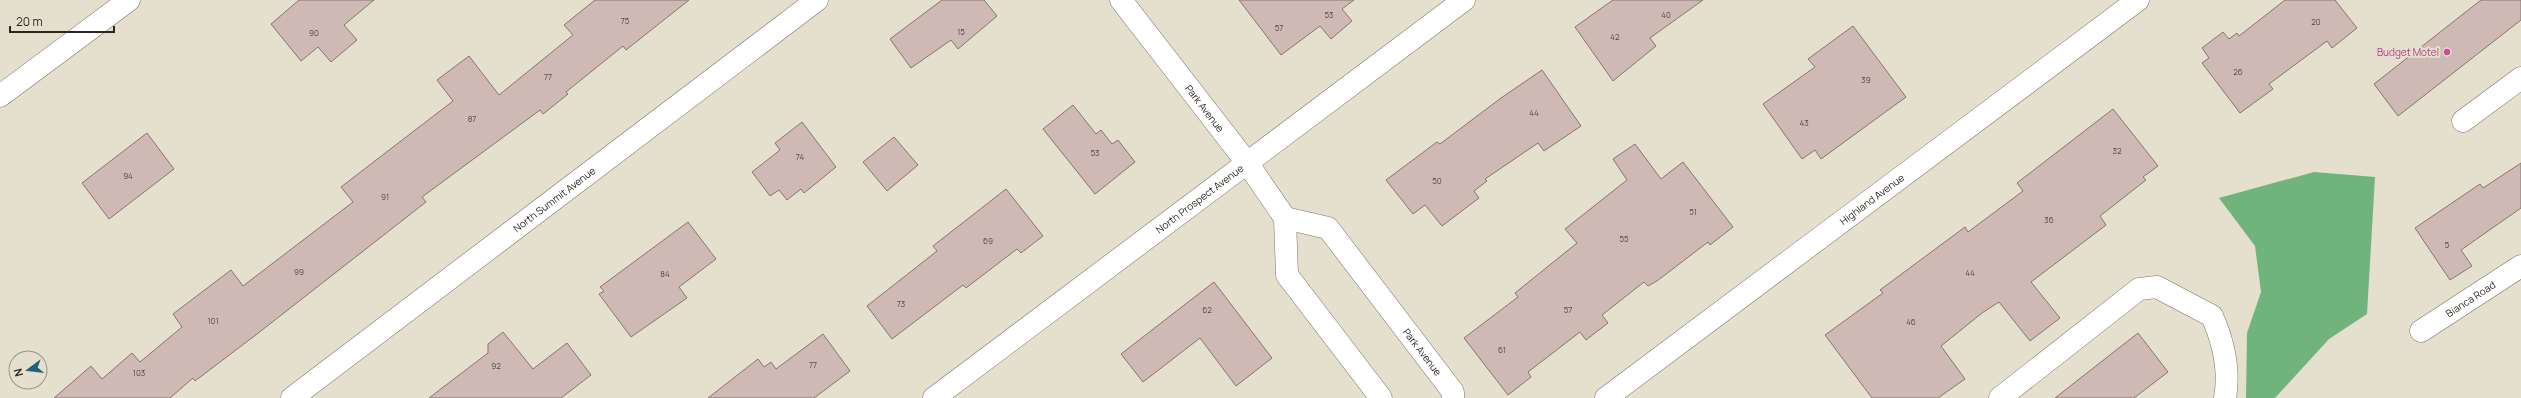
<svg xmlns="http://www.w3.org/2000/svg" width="2521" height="398" font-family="Manrope,sans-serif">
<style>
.forest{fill:#70b37d}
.building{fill:#ceb9b4;stroke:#87756f}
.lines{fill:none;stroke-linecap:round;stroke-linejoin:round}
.minor-casing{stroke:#7b7565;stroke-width:23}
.minor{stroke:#fff;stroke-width:22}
.hotel-dot{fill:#d1479c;stroke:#e5dfcd;stroke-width:1.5}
.labels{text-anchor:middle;stroke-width:4;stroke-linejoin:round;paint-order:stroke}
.number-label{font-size:8px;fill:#524c45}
.hotel-label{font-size:10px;fill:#b23c85;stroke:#e5dfcd;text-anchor:end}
.street-label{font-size:10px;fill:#292720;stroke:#e5dfcd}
</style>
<rect width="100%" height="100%" fill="#e5dfcd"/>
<path class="forest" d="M 2314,172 L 2375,177 L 2367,314 L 2329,339 L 2275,398 L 2246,398 L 2247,333 L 2261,292 L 2255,246 L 2219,198 Z"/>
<g class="building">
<path d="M 299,0 L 374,0 L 344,25 L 357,40 L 331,62 L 318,47 L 301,61 L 271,24 Z"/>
<path d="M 595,0 L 689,0 L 626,50 L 623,46 L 566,92 L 568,94 L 543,114 L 540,110 L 422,197 L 426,202 L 257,334 L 195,381 L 193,378 L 170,398 L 54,398 L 91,366 L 102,379 L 132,353 L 140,362 L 182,327 L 173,314 L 231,270 L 243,286 L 353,202 L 341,187 L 453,101 L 437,80 L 469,56 L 499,95 L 573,35 L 564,25 Z"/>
<path d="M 942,0 L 984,0 L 997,16 L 958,49 L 951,40 L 911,68 L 890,39 Z"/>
<path d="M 1239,0 L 1354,0 L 1342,9 L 1352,21 L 1331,39 L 1320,26 L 1281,55 Z"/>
<path d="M 1613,0 L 1703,0 L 1650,38 L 1656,46 L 1613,81 L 1575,27 Z"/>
<path d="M 2285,0 L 2335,0 L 2357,28 L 2332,48 L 2327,41 L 2269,84 L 2273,89 L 2240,113 L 2202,63 L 2209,58 L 2202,48 L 2223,32 L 2229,39 L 2237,33 L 2239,36 Z"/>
<path d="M 2481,0 L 2521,0 L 2521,20 L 2398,116 L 2374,84 Z"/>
<path d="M 1853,26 L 1906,97 L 1821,159 L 1815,150 L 1802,159 L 1763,104 L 1815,67 L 1808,59 Z"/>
<path d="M 1542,70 L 1581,126 L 1544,151 L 1538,143 L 1485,179 L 1487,181 L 1474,191 L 1479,198 L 1442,226 L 1425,205 L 1413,214 L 1386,180 L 1437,142 L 1440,144 L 1501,98 Z"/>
<path d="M 1073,105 L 1096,134 L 1101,130 L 1112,144 L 1118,140 L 1135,162 L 1095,194 L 1043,129 Z"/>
<path d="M 2113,109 L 2158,166 L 2143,177 L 2146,180 L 2100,216 L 2106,225 L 2031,282 L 2060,318 L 2030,341 L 1999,302 L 1982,313 L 1941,346 L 1965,379 L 1938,398 L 1872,398 L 1825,335 L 1883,293 L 1880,290 L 1965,227 L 1968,232 L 2023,191 L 2017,183 Z"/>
<path d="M 802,122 L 836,167 L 804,193 L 801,189 L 787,200 L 779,190 L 770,196 L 752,172 L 780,150 L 775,143 Z"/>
<path d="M 147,133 L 174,169 L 109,219 L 82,183 Z"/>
<path d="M 894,137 L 918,165 L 887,191 L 863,162 Z"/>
<path d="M 1635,144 L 1661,179 L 1683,162 L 1733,227 L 1710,245 L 1708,242 L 1657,281 L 1648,286 L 1644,282 L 1602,315 L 1608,323 L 1586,340 L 1580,332 L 1528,372 L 1531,377 L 1508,395 L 1464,338 L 1518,297 L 1515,293 L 1577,243 L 1565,229 L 1627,180 L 1613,159 Z"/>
<path d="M 2521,163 L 2521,208 L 2461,250 L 2472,266 L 2450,280 L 2415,228 L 2480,184 L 2483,188 Z"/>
<path d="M 1006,189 L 1043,236 L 1021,253 L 1017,249 L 966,288 L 963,285 L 892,339 L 867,306 L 937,251 L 933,246 Z"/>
<path d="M 688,222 L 716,259 L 679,287 L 687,298 L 631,337 L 599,294 L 604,291 L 600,287 Z"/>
<path d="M 1214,282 L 1272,358 L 1236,386 L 1200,338 L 1143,382 L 1121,354 Z"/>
<path d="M 503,332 L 533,369 L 567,343 L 591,375 L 561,398 L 429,398 L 488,353 L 488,344 Z"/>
<path d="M 2138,333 L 2168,372 L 2134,398 L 2055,398 Z"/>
<path d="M 823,334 L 850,371 L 814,398 L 708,398 L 758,359 L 764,367 L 771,362 L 776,369 Z"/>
</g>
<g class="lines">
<defs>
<g id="minor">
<path id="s1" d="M 1121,0 L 1248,164 L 1285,218 L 1287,275 L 1381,398"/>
<path d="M 0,96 L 129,0"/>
<path d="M 2463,121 L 2521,78"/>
<path id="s2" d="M 1285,218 L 1328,228 L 1453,392 L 1453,398"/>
<path id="s3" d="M 2421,331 L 2521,266"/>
<path id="s4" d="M 292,398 L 817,0"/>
<path id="s5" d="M 934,398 L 1464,0"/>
<path id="s6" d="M 1606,398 L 2138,0"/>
<path d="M 2000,398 L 2139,289 L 2157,287 L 2212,316 C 2223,341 2230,370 2225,398"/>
</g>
</defs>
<use href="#minor" class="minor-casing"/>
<use href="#minor" class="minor"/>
</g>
<circle class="hotel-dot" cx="2447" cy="52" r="4"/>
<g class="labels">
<g class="number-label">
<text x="1329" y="18">53</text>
<text x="1666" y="18">40</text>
<text x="625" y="24">75</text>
<text x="2316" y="25">20</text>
<text x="1279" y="31">57</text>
<text x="961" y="35">15</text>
<text x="314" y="36">90</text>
<text x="1615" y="40">42</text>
<text x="2238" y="75">26</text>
<text x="548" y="80">77</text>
<text x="1866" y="83">39</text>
<text x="1534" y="116">44</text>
<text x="472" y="122">87</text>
<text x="1804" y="126">43</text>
<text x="2117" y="154">32</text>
<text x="1095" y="156">53</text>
<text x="800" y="160">74</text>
<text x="128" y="179">94</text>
<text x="1437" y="184">50</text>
<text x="385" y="200">91</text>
<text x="1693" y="215">51</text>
<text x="2049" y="223">36</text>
<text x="1624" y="242">55</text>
<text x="988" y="244">69</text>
<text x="2447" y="248">5</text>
<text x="299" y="275">99</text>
<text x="1970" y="276">44</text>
<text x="665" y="277">84</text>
<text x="901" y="307">73</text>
<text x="1207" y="313">62</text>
<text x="1568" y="313">57</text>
<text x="213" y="324">101</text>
<text x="1911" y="325">46</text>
<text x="1502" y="353">61</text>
<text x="813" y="368">77</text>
<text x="496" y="369">92</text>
<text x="139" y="376">103</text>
</g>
<g class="hotel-label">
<text x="2439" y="56">Budget Motel</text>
</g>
<g class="street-label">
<text dy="4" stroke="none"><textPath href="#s1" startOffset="137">Park Avenue</textPath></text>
<text dy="4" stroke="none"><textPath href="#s4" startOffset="329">North Summit Avenue</textPath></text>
<text dy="4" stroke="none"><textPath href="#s5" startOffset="332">North Prospect Avenue</textPath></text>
<text dy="4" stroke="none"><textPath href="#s6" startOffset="332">Highland Avenue</textPath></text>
<text dy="4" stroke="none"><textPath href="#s3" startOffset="59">Bianca Road</textPath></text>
<text dy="4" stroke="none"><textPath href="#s2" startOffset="200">Park Avenue</textPath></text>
</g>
</g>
<g transform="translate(28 370) rotate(255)"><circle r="19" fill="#e5dfcd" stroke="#9a9588"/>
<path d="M0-3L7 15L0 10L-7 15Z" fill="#206275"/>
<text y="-6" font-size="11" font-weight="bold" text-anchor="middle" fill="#292720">N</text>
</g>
<path d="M10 26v6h104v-6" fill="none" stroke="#292720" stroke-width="2"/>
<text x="16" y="26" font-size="12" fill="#292720" stroke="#e5dfcd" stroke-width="3" paint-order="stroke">20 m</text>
</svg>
